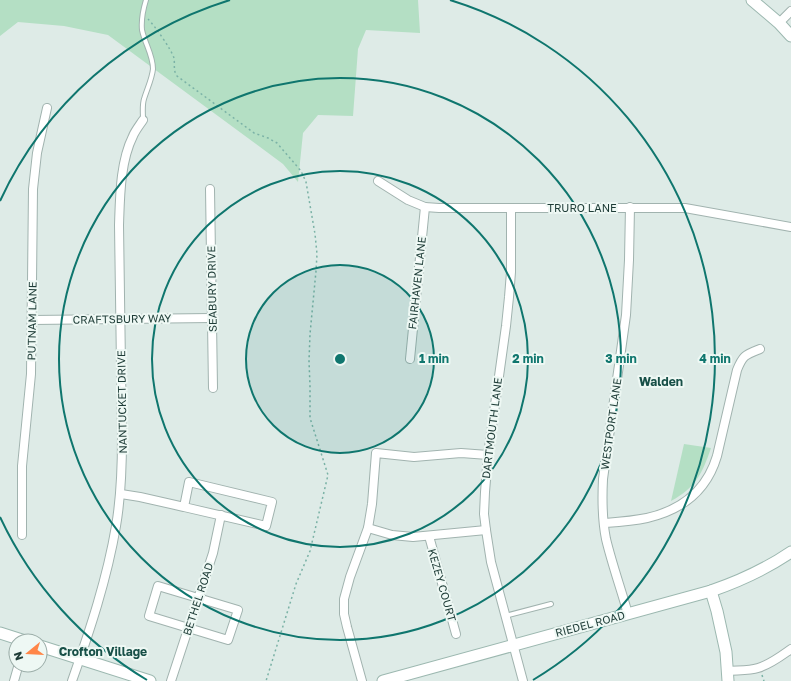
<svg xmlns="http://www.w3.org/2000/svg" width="791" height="681" font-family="'Golos Text',sans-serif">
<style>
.green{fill:#b4dfc4}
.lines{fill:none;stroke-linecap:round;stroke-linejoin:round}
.lane-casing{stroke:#a1b3af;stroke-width:6}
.street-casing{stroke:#a1b3af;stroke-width:10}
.secondary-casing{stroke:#9cb8b0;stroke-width:13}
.path{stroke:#7bb2a6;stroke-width:1.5;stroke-dasharray:2 3;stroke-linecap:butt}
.lane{stroke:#fff;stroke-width:4}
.street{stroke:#fff;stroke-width:8}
.secondary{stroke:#fff;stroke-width:11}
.ring{fill:none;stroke:#0f766e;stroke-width:2}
.labels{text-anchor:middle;stroke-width:4;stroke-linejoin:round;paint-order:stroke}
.street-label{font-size:11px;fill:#1e3c37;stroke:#eef8f4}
.neighbourhood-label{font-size:12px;font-weight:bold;fill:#185048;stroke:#eef8f4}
.centre{fill:#0f766e;stroke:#eef8f4;stroke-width:2}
.ring-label{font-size:12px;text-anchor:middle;font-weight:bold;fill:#0f766e;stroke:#eef8f4;stroke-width:4;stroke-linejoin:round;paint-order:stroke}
</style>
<rect width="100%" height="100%" fill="#deebe7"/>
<g class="green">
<path d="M 0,0 L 418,0 L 420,33 L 366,30 L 358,49 L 353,116 L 318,115 L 303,133 L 298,182 L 283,164 L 108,35 L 64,26 L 18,22 L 0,36 Z"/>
<path d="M 684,444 L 711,448 C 702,474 696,487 671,501 Z"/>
</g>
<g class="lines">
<defs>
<g id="lane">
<path d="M 143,120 C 143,113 142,105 144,99 C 147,89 152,79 153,69 C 153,55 145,44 142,30 C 141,20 143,10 146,0"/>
<path d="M 505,616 L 551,604"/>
</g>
<g id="street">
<path d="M 779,23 L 791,11"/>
<path d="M 378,181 L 408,200 L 425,207 L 439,208 L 685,208 L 791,227"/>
<path d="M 210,189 L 213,388"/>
<path d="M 511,208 L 511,272 L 509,297 L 506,326 L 488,455 L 485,492 L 484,514 L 486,530 L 491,562 L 523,681"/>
<path d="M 32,320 L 212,318"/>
<path d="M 410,359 L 425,207"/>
<path d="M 121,494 L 140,497 L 184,507 L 189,482 L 272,502 L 266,526 L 184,507"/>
<path d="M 604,523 C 618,522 633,521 647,518 C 682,510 707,490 717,456 L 737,370 C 743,355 745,355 760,349"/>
<path d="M 368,528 L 392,535 L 413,537 L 486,530"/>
<path d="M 22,535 L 22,466 L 31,374 L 33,189 L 37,153 L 47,108"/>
<path d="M 429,536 L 456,634"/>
<path d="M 158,586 L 238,610 L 228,640 L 149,616 Z"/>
<path d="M 628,614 C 621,589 612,564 606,539 C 602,519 602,499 603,479 L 626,315 L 629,260 L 630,207"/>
<path d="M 727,671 C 737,670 749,671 758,668 C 771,664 781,656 791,649"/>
<path d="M 14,681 L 18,667"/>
<path d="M 72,681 C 90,630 107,579 116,526 C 121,497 122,468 122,438 L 119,225 C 120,197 120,162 133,136 C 135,131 139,126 143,120"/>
<path d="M 171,681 L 213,553 L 221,515"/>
<path d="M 362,681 L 347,627 L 344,614 L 344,599 L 350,577 L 368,528 L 372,504 L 376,453 L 414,457 L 461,453 L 488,455"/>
</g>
<g id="secondary">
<path d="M 752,0 L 779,23 L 791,36"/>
<path d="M 711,591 L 717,611 L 726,652 L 728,681"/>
<path d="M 0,633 L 25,641"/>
<path d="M 40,646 L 150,681"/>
<path d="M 383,681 L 711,591 C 740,581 766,569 791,552"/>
</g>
</defs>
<use href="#lane" class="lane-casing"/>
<use href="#street" class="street-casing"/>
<use href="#secondary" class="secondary-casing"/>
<g class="path">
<path d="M 148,19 C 155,26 171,49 174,58 C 175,64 173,71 177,76 L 254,133 L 268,138 L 277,143 L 301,171 L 306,182 L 315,234 L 317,254 L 316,271 L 310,334 L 309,361 L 310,386 L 310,418 L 328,475 L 310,551 L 296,584 L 266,681"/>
<path d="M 762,675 L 764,681"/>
</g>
<use href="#lane" class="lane"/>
<use href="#street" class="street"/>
<use href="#secondary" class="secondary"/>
</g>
<circle cx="340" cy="359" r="94" fill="#0f766e" fill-opacity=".12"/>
<g class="ring">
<circle cx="340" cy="359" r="94"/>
<circle cx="340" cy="359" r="188"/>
<circle cx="340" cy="359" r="281"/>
<path d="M147 680A375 375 0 0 1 0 517M0 201A375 375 0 0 1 230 0M450 0A375 375 0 0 1 533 680"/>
</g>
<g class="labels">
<g class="street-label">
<text x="582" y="212">TRURO LANE</text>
<text transform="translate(417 283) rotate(-84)" y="4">FAIRHAVEN LANE</text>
<text transform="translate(212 289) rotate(-91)" y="4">SEABURY DRIVE</text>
<text transform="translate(122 319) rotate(-1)" y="4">CRAFTSBURY WAY</text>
<text transform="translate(32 321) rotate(-89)" y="4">PUTNAM LANE</text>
<text transform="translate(122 402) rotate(-91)" y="4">NANTUCKET DRIVE</text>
<text transform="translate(611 424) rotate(-82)" y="4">WESTPORT LANE</text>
<text transform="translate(492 428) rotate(-83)" y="4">DARTMOUTH LANE</text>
<text transform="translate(442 585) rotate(74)" y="4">KEZEY COURT</text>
<text transform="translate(198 599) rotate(-72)" y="4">BETHEL ROAD</text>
<text transform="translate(590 624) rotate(-15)" y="4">RIEDEL ROAD</text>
</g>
<g class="neighbourhood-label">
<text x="661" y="386">Walden</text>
<text x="103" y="656">Crofton Village</text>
</g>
</g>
<circle cx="340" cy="359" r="6" class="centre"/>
<g class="ring-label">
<text x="434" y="363">1 min</text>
<text x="528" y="363">2 min</text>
<text x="621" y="363">3 min</text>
<text x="715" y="363">4 min</text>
</g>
<g transform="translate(28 653) rotate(252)"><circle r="19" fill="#eef8f4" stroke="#9bada8"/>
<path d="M0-3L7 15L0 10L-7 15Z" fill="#ff8648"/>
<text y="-6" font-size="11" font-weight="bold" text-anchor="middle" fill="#1e3c37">N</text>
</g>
</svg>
